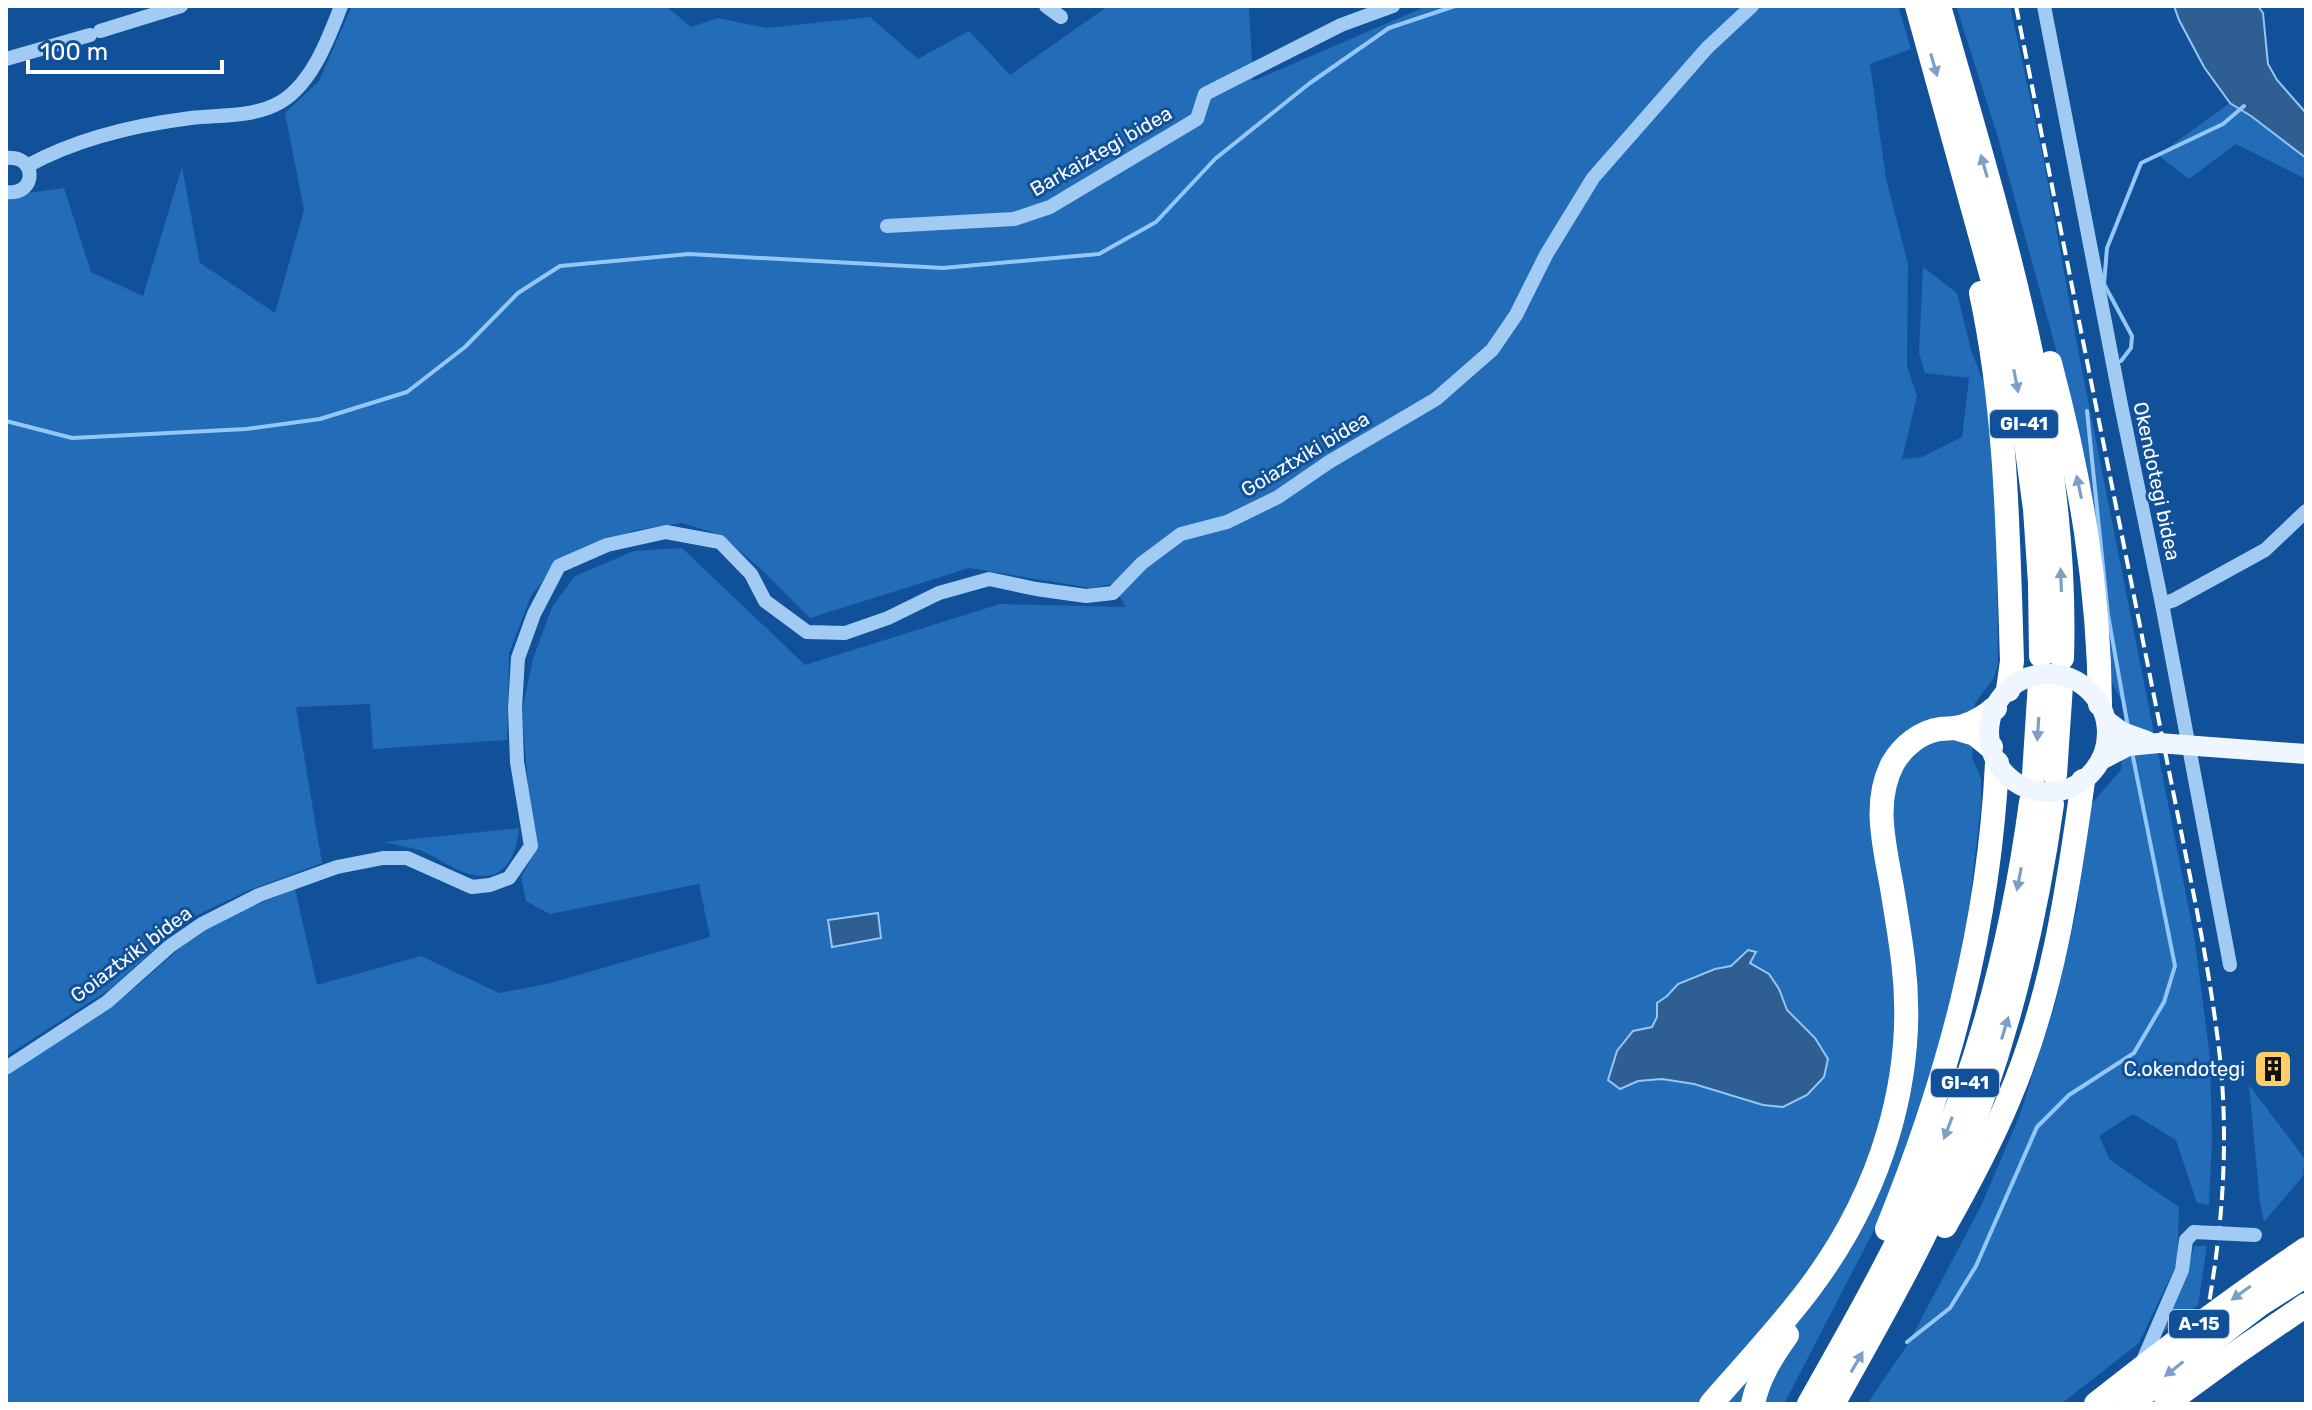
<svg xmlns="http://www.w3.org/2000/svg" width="2312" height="1410" font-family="Rubik,sans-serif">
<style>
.green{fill:#236cb8}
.water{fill:#2e5e92;stroke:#94c6f8;stroke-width:2}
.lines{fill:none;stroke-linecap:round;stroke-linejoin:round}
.stream{stroke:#94c6f8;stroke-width:4}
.minor{stroke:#a2cbf4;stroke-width:14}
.major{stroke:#f0f6ff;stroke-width:20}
.highway{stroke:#fff;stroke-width:24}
.rail{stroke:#fff;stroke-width:4;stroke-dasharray:14 6;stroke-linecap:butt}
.minor-bridge{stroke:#a2cbf4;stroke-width:14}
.major-bridge{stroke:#f0f6ff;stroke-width:20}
.highway-bridge{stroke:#fff;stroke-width:24}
.oneway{fill:#7c9fc7}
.labels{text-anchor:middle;stroke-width:6;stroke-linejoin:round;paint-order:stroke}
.shield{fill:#10519a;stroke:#b7cbe1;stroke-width:2}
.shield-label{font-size:18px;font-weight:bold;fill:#fff}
.street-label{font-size:20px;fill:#fff;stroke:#10519a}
.poi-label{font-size:20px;fill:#fff;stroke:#10519a;text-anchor:end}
</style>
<rect width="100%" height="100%" fill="#10519a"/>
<g class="green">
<path d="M 352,6 L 666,6 L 691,27 L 718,18 L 767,28 L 870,17 L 918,59 L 969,31 L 1010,75 L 1108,6 L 1249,6 L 1253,81 L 1427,6 L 1898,6 L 1911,49 L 1870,64 L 1886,179 L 1908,264 L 1907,366 L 1917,396 L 1902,459 L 1922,457 L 1962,437 L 1969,378 L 1925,373 L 1919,353 L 1923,267 L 1957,293 L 1971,350 L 1988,394 L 1996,446 L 1998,664 L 1994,678 L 1975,703 L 1972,757 L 1981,778 L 1981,806 L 1967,923 L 1952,1007 L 1922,1121 L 1874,1230 L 1784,1404 L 6,1404 L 6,1077 L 137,986 L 206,925 L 295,889 L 317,985 L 421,956 L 499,993 L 547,984 L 710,937 L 699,884 L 550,914 L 526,901 L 521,877 L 537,848 L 528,786 L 522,711 L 533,659 L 552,607 L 575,576 L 634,551 L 682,548 L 805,665 L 1000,604 L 1126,607 L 1112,584 L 1091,588 L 969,568 L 810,618 L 762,570 L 721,535 L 682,523 L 636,530 L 559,559 L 531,596 L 509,653 L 507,740 L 373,749 L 370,704 L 296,707 L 322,863 L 245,892 L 187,920 L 110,989 L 6,1056 L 6,196 L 64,188 L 91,272 L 143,296 L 182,167 L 200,263 L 275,313 L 304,210 L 285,113 L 319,81 Z"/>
<path d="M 1956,6 L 2010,6 L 2044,161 L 2080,360 L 2194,935 L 2210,1057 L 2212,1137 L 2209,1205 L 2197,1203 L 2176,1140 L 2133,1114 L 2099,1136 L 2110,1160 L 2179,1207 L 2177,1263 L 2139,1343 L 2061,1404 L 1867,1404 L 1908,1344 L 1981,1206 L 2019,1117 L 2054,1008 L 2077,908 L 2087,809 L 2121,770 L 2125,708 L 2107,673 L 2074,415 L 1997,134 Z"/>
<path d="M 2230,103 L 2251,116 L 2306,158 L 2306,179 L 2236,144 L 2189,179 L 2158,155 Z"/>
<path d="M 519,828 C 517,853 506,882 474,875 C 456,872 439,858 422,851 C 410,847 396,845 384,842 Z"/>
<path d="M 2249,1085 L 2305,1159 L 2303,1176 L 2264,1222 L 2260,1203 Z"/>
<path d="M 2194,1246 L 2207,1246 L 2198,1305 L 2163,1332 L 2186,1276 Z"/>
</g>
<g class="water">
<path d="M 2174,6 L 2258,6 L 2263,13 L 2268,64 L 2277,80 L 2306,113 L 2306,158 L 2251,116 L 2230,103 L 2204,67 L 2179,20 Z"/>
<path d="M 878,913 L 881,938 L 832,947 L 828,920 Z"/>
<path d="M 1748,950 L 1756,952 L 1750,963 L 1769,974 L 1779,989 L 1787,1010 L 1815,1038 L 1828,1059 L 1824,1077 L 1807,1095 L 1783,1107 L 1763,1105 L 1694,1084 L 1662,1079 L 1638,1081 L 1620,1089 L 1608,1080 L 1617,1051 L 1633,1031 L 1652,1027 L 1657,1017 L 1657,1003 L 1667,996 L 1678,984 L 1715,969 L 1731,966 Z"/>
</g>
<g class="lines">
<g class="stream">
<path d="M 2121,361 L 2131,348 L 2132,336 L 2104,284 L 2107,248 L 2141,163 L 2223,124 L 2244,106"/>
<path d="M 2087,411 L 2108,615 L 2128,727"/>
<path d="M 6,421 L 72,438 L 246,429 L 320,419 L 407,392 L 465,347 L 518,293 L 560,266 L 689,254 L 943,268 L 1099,254 L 1156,222 L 1215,159 L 1310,83 L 1389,28 L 1455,6"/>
<path d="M 1907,1342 L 1950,1308 L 1976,1266 L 2037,1127 L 2069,1095 L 2134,1053 L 2164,1002 L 2175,966 L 2132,752"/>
</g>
<g class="minor">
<path d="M 1046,6 L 1061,17"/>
<path d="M 2044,6 L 2121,405 L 2162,604 L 2230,965"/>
<path d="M 100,31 L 181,6"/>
<path d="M 6,59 L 90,35"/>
<path d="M 6,158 C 37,154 38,196 6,192"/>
<path d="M 27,166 C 76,139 135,125 191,118 C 218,115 250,117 275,105 C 310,89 328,40 341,6"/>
<path d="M 887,226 L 1014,219 L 1050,207 L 1197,119 L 1205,94 L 1341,25 L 1393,6"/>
<path d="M 2162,604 L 2174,600 L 2265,550 L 2306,511"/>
<path d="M 6,1068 L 107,1002 L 170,946 L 202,924 L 259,895 L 337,867 L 383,858 L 407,858 L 472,887 L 490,885 L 509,878 L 531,846 L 517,762 L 515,708 L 518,658 L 534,614 L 559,566 L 607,545 L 666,532 L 720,542 L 751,574 L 765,601 L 807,632 L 845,633 L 888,618 L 939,593 L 989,579 L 1036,589 L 1086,596 L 1113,593 L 1142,563 L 1181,534 L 1227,522 L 1278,497 L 1329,462 L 1436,399 L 1492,350 L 1516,315 L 1546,255 L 1593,178 L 1707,48 L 1752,6"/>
<path d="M 2141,1365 L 2182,1270 L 2186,1240 L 2194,1232"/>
</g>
<g class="major">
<path d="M 2106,720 L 2122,732 L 2147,741"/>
<path d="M 2197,746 L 2306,754"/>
<path d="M 2101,760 L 2128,746 L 2159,743"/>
</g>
<g class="highway">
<path d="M 1917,6 L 2004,321 L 2020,398 L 2035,509 L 2040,583 L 2041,656"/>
<path d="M 1939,6 C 1999,219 2069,433 2062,658"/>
<path d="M 1981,293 C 2007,414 2008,538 2012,661 L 2008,690"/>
<path d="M 2050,363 C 2080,476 2099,586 2100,704"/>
<path d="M 1955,728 L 1975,734 L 1991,747"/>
<path d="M 2034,775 L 2040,682"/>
<path d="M 2055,775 L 2061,685"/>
<path d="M 1945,1226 C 1968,1185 1990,1144 2008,1101 C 2052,999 2068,890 2083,781"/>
<path d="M 1887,1229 C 1949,1077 1989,927 1997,763"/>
<path d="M 1711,1404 C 1744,1366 1779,1329 1809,1289 C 1880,1195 1918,1078 1903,960 C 1900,936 1896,912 1892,888 C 1885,847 1872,802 1893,763 C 1903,746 1920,732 1940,729 C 1949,728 1956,729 1964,726 C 1976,722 1986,716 1995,708"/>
<path d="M 1753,1404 C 1758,1378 1772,1356 1787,1335"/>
<path d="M 1809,1404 C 1852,1328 1895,1252 1931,1172 C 1983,1055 2014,928 2031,802"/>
<path d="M 1833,1404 C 1874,1330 1917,1256 1951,1178 C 2003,1059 2034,932 2052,804"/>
</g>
<path class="rail" d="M 2016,6 L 2195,901 C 2205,953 2214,1005 2220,1058 C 2232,1175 2216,1291 2187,1404"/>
<path class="minor-bridge" d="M 2194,1232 L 2255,1235"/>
<g class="major-bridge">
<circle cx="2048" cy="733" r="59"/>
<path d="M 2159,743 L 2197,746"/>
</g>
<g class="highway-bridge">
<path d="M 2096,1404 C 2164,1350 2233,1298 2306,1249"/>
<path d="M 2130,1404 L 2259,1305 L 2306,1275"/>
<path d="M 2166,1404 L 2233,1355 L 2306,1305"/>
</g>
</g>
<defs><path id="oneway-solid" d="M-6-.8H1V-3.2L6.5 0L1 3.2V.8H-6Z" transform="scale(2)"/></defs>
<g class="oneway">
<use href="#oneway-solid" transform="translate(1934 65) rotate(74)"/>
<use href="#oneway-solid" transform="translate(1984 166) rotate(-106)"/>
<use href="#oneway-solid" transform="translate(2016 381) rotate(79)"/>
<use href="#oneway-solid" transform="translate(2079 487) rotate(-102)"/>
<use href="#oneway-solid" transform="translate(2061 580) rotate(-92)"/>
<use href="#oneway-solid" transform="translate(2038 729) rotate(94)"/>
<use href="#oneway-solid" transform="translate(2019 879) rotate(101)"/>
<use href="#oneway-solid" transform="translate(2005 1028) rotate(-73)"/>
<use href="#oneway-solid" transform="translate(1948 1128) rotate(111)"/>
<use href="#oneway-solid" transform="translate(2241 1293) rotate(144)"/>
<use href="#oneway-solid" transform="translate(1857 1362) rotate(-60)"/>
<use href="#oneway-solid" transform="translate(2174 1369) rotate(142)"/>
</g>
<defs>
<symbol id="building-square" viewBox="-11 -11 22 22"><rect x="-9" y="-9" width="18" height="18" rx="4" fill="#ffcd66" stroke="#10519a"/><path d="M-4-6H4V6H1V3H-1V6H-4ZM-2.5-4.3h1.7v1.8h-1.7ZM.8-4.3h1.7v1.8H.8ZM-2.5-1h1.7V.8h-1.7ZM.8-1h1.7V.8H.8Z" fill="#111"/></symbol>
</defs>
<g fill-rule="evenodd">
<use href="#building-square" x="2251" y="1047" width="44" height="44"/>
</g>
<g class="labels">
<g class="shield">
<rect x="1990" y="410" width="68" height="28" rx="6"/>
<rect x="1931" y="1069" width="68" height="28" rx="6"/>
<rect x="2169" y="1310" width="60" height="28" rx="6"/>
</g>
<g class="shield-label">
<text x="2024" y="430">GI-41</text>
<text x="1965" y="1089">GI-41</text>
<text x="2199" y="1330">A-15</text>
</g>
<g class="street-label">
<text transform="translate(1101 151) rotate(-30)" y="7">Barkaiztegi bidea</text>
<text transform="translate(1305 454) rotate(-31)" y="7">Goiaztxiki bidea</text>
<text transform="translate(2157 481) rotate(78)" y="7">Okendotegi bidea</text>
<text transform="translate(131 954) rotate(-37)" y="7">Goiaztxiki bidea</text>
</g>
<g class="poi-label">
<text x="2245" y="1076">C.okendotegi</text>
</g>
</g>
<rect width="2312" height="1410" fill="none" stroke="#ffffff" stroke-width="16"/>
<path d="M28 60v12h194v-12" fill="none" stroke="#ffffff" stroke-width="4"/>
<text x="40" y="60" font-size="24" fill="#ffffff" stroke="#10519a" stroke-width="6" paint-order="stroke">100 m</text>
</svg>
